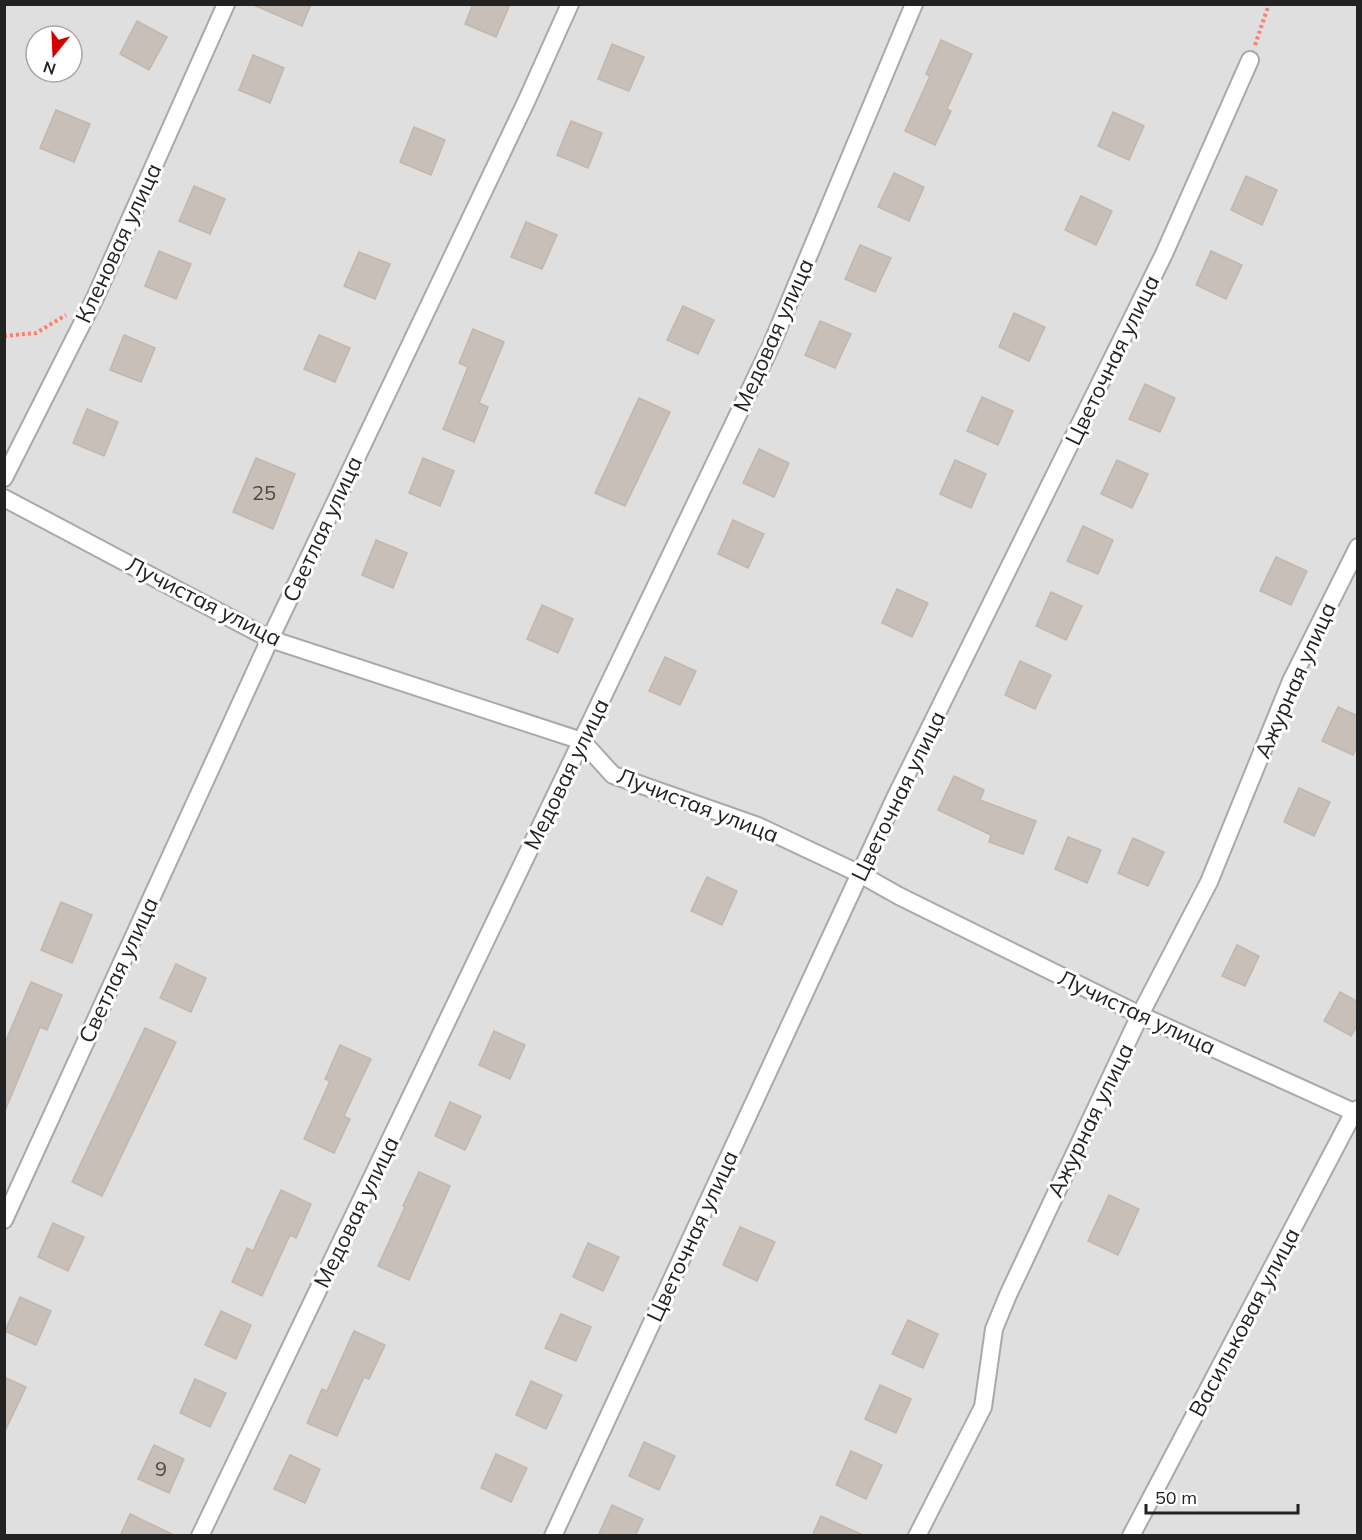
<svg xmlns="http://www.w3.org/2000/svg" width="1362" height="1540" font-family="Mulish,sans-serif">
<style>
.residential{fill:#e0dfdf;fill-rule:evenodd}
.building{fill:#c7bfb8;stroke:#c4b6ab;stroke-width:1.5}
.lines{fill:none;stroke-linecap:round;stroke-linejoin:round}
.minor-casing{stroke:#a9a9a9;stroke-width:20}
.path{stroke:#fa8072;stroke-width:4;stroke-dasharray:3 3;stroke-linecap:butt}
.minor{stroke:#fff;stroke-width:16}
.labels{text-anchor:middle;stroke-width:6;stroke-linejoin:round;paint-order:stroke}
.number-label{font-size:20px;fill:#4b4948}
.street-label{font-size:22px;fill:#222;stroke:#fff}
</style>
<rect width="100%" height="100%" fill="#f2efe9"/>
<path class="residential" d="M 5,5 L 1357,5 L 1357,1535 L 5,1535 ZM 36,36 L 72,36 L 72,72 L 36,72 Z"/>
<g class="building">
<path d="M 251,4 L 311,4 L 302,26 Z"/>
<path d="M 473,4 L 510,4 L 496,37 L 465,24 Z"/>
<path d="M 137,21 L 167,37 L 149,70 L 120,54 Z"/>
<path d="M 941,40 L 972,54 L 947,109 L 951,111 L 935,145 L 905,131 L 930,76 L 926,74 Z"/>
<path d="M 612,44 L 644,57 L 629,91 L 598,79 Z"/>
<path d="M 253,55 L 284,68 L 270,103 L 239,90 Z"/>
<path d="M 56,110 L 90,124 L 74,162 L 40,148 Z"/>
<path d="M 1113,112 L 1144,126 L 1129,160 L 1098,146 Z"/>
<path d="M 571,121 L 602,133 L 588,168 L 557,155 Z"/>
<path d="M 414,127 L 445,140 L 431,175 L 400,162 Z"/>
<path d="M 894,173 L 924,187 L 909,221 L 878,207 Z"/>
<path d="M 1246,176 L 1277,190 L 1262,225 L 1231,210 Z"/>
<path d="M 194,186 L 225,199 L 210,234 L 179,221 Z"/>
<path d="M 1081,196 L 1112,211 L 1096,245 L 1065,230 Z"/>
<path d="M 526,222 L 557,235 L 542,269 L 511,257 Z"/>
<path d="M 860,245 L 891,258 L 875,292 L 845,279 Z"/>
<path d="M 159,251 L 191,264 L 176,299 L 145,286 Z"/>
<path d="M 1211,251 L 1242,265 L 1226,299 L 1196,285 Z"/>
<path d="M 359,252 L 390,264 L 375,299 L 344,286 Z"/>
<path d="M 683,306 L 714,320 L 698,354 L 667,340 Z"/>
<path d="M 1014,313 L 1045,327 L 1029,361 L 999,347 Z"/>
<path d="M 820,321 L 851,334 L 835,368 L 805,355 Z"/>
<path d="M 473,329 L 504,342 L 479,403 L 488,407 L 474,442 L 443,429 L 468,367 L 459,363 Z"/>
<path d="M 124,335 L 155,348 L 141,382 L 110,370 Z"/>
<path d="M 319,335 L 350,348 L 335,382 L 304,369 Z"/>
<path d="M 1145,384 L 1175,398 L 1160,432 L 1129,419 Z"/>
<path d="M 982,397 L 1013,411 L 998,445 L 967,431 Z"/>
<path d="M 639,398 L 670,412 L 625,506 L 595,493 Z"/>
<path d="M 87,409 L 118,422 L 104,456 L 73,443 Z"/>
<path d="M 759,449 L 789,463 L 774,497 L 743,483 Z"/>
<path d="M 256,458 L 295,474 L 273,529 L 233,512 Z"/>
<path d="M 423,458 L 454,471 L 440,506 L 409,493 Z"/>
<path d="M 955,460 L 986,474 L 971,508 L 940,494 Z"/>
<path d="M 1117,460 L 1148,474 L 1132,508 L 1101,494 Z"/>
<path d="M 733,520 L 764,534 L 748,568 L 718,554 Z"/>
<path d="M 1083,526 L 1113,540 L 1098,574 L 1067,561 Z"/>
<path d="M 376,540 L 407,553 L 393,588 L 362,575 Z"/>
<path d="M 1276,557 L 1307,571 L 1291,605 L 1260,591 Z"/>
<path d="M 897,589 L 928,603 L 912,637 L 882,623 Z"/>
<path d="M 1051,592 L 1082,606 L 1066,640 L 1036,626 Z"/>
<path d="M 542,605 L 573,619 L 558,653 L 527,639 Z"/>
<path d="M 665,657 L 696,671 L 680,705 L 649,691 Z"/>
<path d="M 1020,661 L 1051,675 L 1035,709 L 1005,695 Z"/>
<path d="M 1338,707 L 1358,716 L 1358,745 L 1353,755 L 1322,741 Z"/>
<path d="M 954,776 L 984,790 L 980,800 L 1036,821 L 1023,854 L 989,842 L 991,835 L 938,810 Z"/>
<path d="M 1299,788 L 1330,802 L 1314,836 L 1284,822 Z"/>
<path d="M 1068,837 L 1101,850 L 1087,883 L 1055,869 Z"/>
<path d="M 1133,838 L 1164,852 L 1148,886 L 1118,873 Z"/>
<path d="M 707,877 L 737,891 L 722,925 L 691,911 Z"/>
<path d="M 61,902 L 92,915 L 72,963 L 41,950 Z"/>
<path d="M 1237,945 L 1259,956 L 1245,986 L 1222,976 Z"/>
<path d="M 176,964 L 206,978 L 191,1012 L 160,998 Z"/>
<path d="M 31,982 L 62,995 L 47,1030 L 40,1027 L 4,1113 L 4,1045 Z"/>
<path d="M 1340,992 L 1358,1002 L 1358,1024 L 1351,1036 L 1324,1021 Z"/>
<path d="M 145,1028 L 176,1042 L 102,1196 L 72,1182 Z"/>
<path d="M 494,1031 L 525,1045 L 510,1079 L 479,1065 Z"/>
<path d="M 340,1045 L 371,1059 L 344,1116 L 350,1119 L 334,1153 L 304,1139 L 330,1081 L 325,1079 Z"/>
<path d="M 450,1102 L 481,1116 L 465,1150 L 435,1136 Z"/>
<path d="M 419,1172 L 450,1186 L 409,1280 L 378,1266 L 405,1207 L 403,1206 Z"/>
<path d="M 281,1190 L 311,1204 L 296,1238 L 290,1235 L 262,1296 L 232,1282 L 247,1248 L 253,1251 Z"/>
<path d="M 1109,1195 L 1139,1209 L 1118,1255 L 1088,1241 Z"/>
<path d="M 53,1223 L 84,1237 L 68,1271 L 38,1257 Z"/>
<path d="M 740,1227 L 775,1242 L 757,1281 L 723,1265 Z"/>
<path d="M 588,1243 L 619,1257 L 603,1291 L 573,1277 Z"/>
<path d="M 20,1297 L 51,1311 L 36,1345 L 5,1331 Z"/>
<path d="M 221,1311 L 251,1325 L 236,1359 L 205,1345 Z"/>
<path d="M 561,1314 L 591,1327 L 576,1361 L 545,1348 Z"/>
<path d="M 908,1320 L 938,1334 L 923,1368 L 892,1354 Z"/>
<path d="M 354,1331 L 385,1345 L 369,1379 L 364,1377 L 337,1436 L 307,1423 L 322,1389 L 327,1391 Z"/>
<path d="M 4,1377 L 26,1387 L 4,1433 Z"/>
<path d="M 195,1379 L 226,1393 L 210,1427 L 180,1413 Z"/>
<path d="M 531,1381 L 562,1395 L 546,1429 L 516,1415 Z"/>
<path d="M 880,1385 L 911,1399 L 896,1433 L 865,1419 Z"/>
<path d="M 644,1442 L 675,1456 L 659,1490 L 629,1476 Z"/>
<path d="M 154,1445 L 184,1459 L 169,1493 L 138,1479 Z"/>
<path d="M 851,1451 L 882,1465 L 866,1499 L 836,1485 Z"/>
<path d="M 496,1454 L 527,1468 L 511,1502 L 481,1488 Z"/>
<path d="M 290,1455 L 320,1469 L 305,1503 L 274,1489 Z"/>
<path d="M 612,1505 L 643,1519 L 635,1536 L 598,1536 Z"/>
<path d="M 130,1514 L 176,1536 L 120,1536 Z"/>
<path d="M 821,1516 L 865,1536 L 812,1536 Z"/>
</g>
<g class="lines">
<defs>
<g id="minor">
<path d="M 4,478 L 95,298 L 226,4"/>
<path d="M 4,498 L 270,639 L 582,741 L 613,775 L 758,826 L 860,874 L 899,896 L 1140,1015 L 1358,1114"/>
<path d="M 4,1220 L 270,639 L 526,102 L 570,4"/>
<path d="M 200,1536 L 770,348 L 914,4"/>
<path d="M 553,1536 L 895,798 L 1164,254 L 1250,60"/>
<path d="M 917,1536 L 983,1407 L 994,1329 L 1008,1295 L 1140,1015 L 1209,882 L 1291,681 L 1358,547"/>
<path d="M 1131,1536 L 1354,1112 L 1358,1109"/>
</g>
</defs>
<use href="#minor" class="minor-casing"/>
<g class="path">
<path d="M 1255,45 L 1269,4"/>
<path d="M 4,336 L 36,333 L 66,315"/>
</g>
<use href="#minor" class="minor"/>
</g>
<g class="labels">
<g class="number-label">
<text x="264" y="500">25</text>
<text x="161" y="1476">9</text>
</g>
<g class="street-label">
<text transform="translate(118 243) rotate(-65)" y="8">Кленовая улица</text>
<text transform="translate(773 335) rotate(-66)" y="8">Медовая улица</text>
<text transform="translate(1112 360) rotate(-64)" y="8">Цветочная улица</text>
<text transform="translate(322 529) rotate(-65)" y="8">Светлая улица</text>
<text transform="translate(204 601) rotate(27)" y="8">Лучистая улица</text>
<text transform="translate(1295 680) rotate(-66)" y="8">Ажурная улица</text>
<text transform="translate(566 774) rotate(-64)" y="8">Медовая улица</text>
<text transform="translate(898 796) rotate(-64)" y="8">Цветочная улица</text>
<text transform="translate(698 805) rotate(21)" y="8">Лучистая улица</text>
<text transform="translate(118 970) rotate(-65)" y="8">Светлая улица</text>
<text transform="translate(1137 1012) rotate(25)" y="8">Лучистая улица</text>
<text transform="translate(1090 1120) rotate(-64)" y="8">Ажурная улица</text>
<text transform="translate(356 1212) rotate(-64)" y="8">Медовая улица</text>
<text transform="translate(692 1236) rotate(-65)" y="8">Цветочная улица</text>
<text transform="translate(1244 1322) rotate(-62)" y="8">Васильковая улица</text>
</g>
</g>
<rect width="1362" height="1540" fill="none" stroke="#222222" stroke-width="12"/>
<g transform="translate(54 54) rotate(198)"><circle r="28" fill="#ffffff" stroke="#a7a7a7" stroke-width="1.5"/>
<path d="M0-4.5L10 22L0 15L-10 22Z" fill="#d40000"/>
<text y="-9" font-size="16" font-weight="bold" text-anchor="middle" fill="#222222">N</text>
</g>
<path d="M1146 1504v9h152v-9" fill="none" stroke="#222222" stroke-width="3"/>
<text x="1155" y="1504" font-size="18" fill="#222222" stroke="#ffffff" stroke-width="4.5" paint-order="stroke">50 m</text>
</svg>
